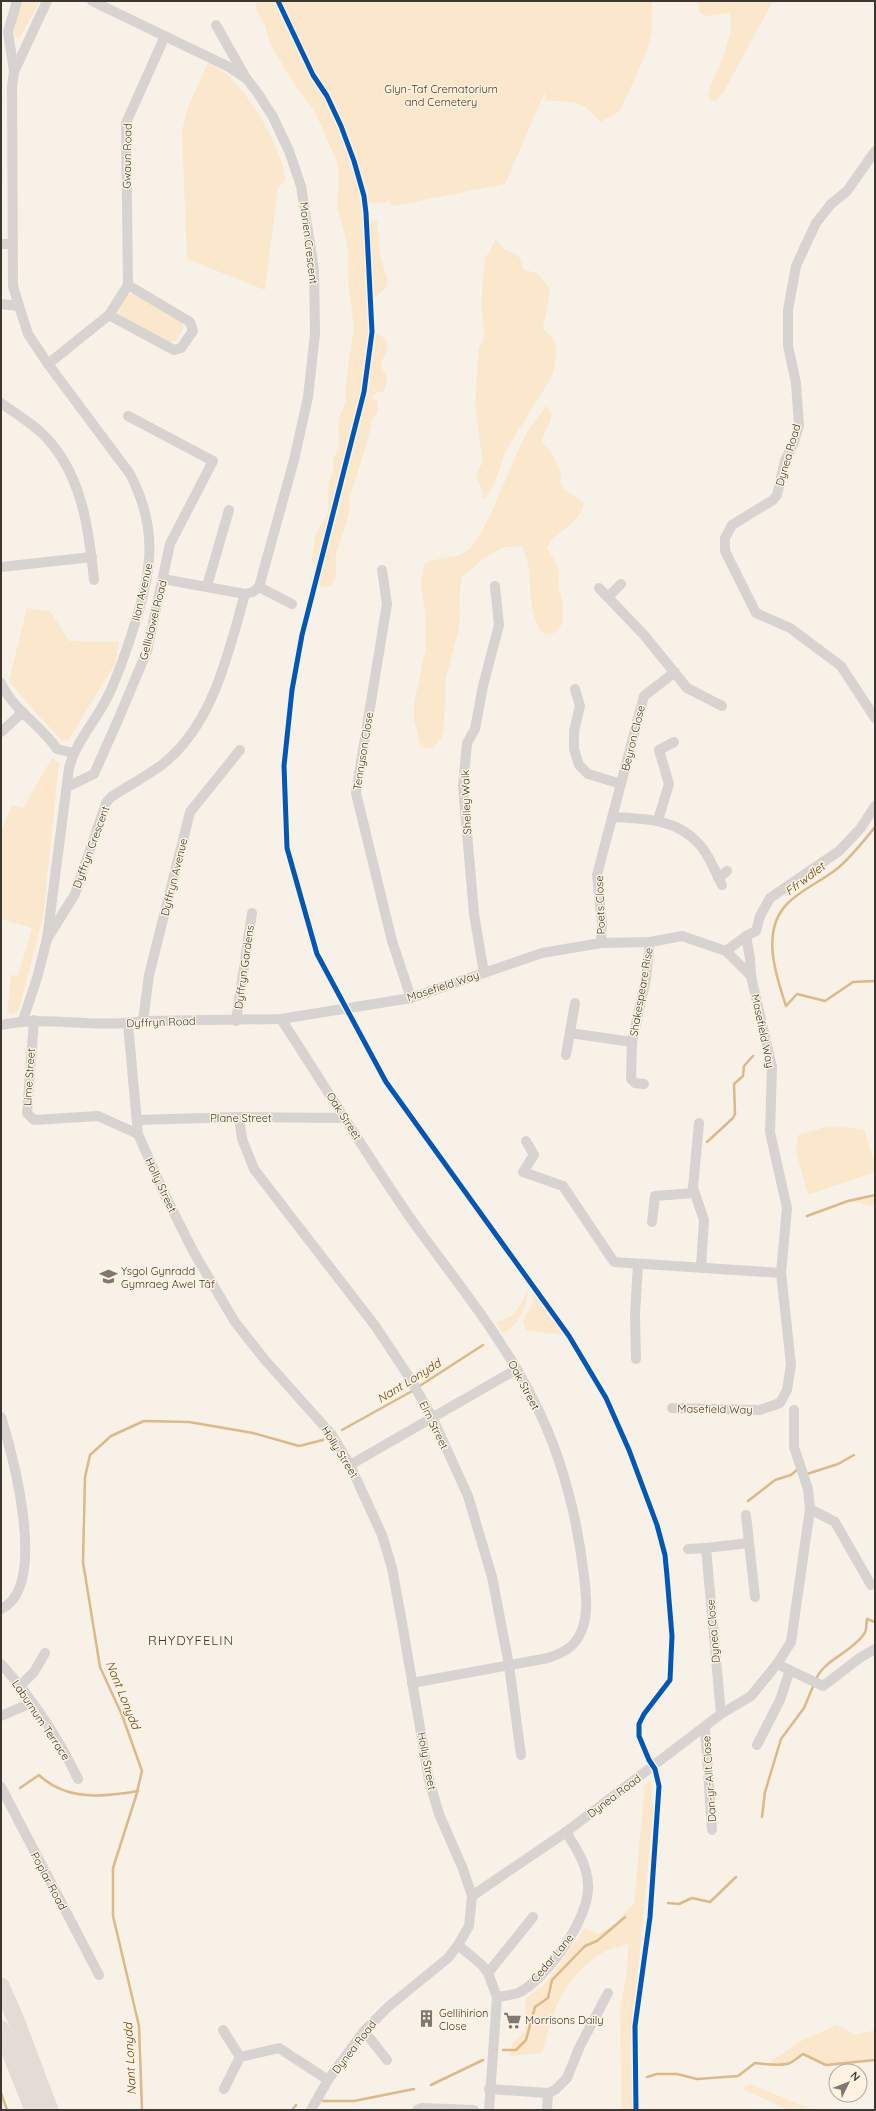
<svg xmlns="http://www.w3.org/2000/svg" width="876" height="2111" font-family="Quicksand,sans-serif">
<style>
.green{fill:#fae7cc}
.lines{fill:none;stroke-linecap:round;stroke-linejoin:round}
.stream{stroke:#dbb988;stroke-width:2.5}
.minor{stroke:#d6d3d1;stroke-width:10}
.trunk{stroke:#e2dcd4;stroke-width:17}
.cycleway-casing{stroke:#fef2e1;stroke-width:8}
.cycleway{stroke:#0057b8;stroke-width:5}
.labels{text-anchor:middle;stroke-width:3;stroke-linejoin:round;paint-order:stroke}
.park-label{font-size:11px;fill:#4a361a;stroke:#fef2e1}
.street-label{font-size:11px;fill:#3c3831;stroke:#fef2e1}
.poi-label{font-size:11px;fill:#3c3831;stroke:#fef2e1;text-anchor:start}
.water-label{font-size:12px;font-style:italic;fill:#62430f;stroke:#fef2e1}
.quarter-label{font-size:13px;letter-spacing:1px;fill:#3c3831;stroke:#fef2e1}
</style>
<rect width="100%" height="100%" fill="#f8f1e7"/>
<g class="green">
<path d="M 20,1 L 40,1 L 19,39 L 15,37 L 14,33 Z"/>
<path d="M 256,1 L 652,1 L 652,31 L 645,56 L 620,111 L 600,122 C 584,100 572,101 546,101 L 545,92 L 505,184 L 392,206 L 389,200 L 384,203 L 370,202 L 365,207 L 366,216 L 372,220 L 377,221 L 380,255 L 388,282 L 386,288 L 370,301 L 369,326 L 372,332 C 376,334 380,335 383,337 C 395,348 380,357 381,367 C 382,370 383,369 385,372 C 388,378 386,386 384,391 L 375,393 L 372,398 L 377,401 L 378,412 L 372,419 L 367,443 L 349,499 C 352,517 339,538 336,557 C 335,565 338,577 332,584 C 330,588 326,588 321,587 L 318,582 L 322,570 L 320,565 L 315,564 L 312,560 L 315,535 L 328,513 L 329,481 L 334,471 L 333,459 L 339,448 L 339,418 L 346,400 L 345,389 L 354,328 L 348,279 L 348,253 L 345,235 L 337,208 L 339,177 L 337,162 L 314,110 L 298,90 L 271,46 L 265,26 L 257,11 Z"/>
<path d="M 697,1 L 773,1 L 723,93 L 715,101 L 710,100 L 708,94 C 714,76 738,30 729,13 L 708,16 L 700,13 Z"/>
<path d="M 208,63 C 214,66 221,70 226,74 C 250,94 284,150 285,181 L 278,188 L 265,290 L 187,259 L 182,131 L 188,107 Z"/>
<path d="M 495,240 L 499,242 L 503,249 L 518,255 L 524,270 L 537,273 L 548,286 L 550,293 L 543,327 C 545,333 550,334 553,339 C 560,348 554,368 551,378 L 506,450 L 495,482 L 485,499 L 483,497 L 482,490 L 476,476 L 482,463 L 482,457 L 475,405 L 479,347 L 483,341 L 484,333 L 481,305 L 485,257 L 490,251 Z"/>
<path d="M 134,294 L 182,322 L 183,329 L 176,341 L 169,342 L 124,318 L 119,313 L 119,307 L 126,295 Z"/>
<path d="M 546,406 L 551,411 C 553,422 543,431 542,443 L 551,451 L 561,473 L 560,481 L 564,489 L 584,503 C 583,518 565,528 555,537 C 551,540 549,545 547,548 C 550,555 557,563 559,569 C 560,575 558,582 559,588 C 562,599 570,634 548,634 C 544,634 541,632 539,628 C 525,602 535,573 522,546 L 504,547 L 484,558 L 462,577 L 459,598 L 460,615 L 458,632 L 446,678 L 444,728 L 441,739 L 433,748 L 421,747 L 414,719 L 414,703 L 426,648 L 425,614 L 421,586 L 424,565 L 429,561 L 460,555 L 471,548 L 481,533 L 494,507 L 521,444 L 529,429 Z"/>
<path d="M 27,608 L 50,611 L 69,641 L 119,642 L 115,664 L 69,739 L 63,741 L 36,713 L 9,681 Z"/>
<path d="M 52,758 L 59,763 L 43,917 L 19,1010 L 11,1014 L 7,1012 L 11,975 L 18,976 L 32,928 L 1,919 L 1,832 L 12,805 L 23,808 Z"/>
<path d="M 829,1126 L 864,1129 L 872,1156 L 875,1160 L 875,1172 L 808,1195 L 796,1150 L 798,1135 Z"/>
<path d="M 875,1195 L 875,1207 L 852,1201 Z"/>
<path d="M 528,1290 C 527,1307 520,1322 506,1332 L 502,1332 L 496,1322 C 516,1318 519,1307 528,1290 Z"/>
<path d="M 533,1291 L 563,1335 L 526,1330 L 523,1322 L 533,1303 Z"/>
<path d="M 651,1780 L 653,1812 L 633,2026 L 633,2110 L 622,2110 L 620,2008 L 627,1974 L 628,1944 C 620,1947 609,1948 602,1953 C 562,1978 553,2011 542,2053 L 511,2056 L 512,2043 L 525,2032 L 526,1998 L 545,1984 L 585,1928 L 598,1934 L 615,1925 L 634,1903 L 644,1794 L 643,1787 Z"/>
<path d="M 837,2025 L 856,2035 L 875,2030 L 875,2060 L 826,2065 L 803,2054 L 789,2064 L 767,2064 L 803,2040 Z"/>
<path d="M 750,2084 L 814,2110 L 788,2110 L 743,2089 Z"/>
</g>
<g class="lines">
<g class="stream">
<path d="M 875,827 C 863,842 852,856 838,868 C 822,881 802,889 788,903 C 760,930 776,976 786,1006 L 797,994 L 825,1001 L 853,982 L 875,981"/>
<path d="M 707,1142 L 733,1118 L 735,1114 L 734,1084 L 743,1076 L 744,1066 L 753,1056"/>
<path d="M 807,1216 L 848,1201 L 875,1195"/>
<path d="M 418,1387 L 483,1345"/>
<path d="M 342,1430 L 414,1390"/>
<path d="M 807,1474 L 838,1464 L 854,1455"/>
<path d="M 748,1501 L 775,1480 L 791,1475 L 798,1469"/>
<path d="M 816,1679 C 825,1659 851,1653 864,1634 C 867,1631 866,1624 867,1619 L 875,1622"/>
<path d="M 20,1788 L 39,1775 C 66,1801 104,1797 138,1791"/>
<path d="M 762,1817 L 765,1792 L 781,1739 L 804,1708 L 814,1684"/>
<path d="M 668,1903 L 679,1904 L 692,1898 L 710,1902 L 736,1877"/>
<path d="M 503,2050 L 516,2050 L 526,2040 L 535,2007 L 548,1998 L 552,1980 L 585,1946 L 597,1941 L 625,1917"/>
<path d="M 647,2077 L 657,2074 L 677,2074 L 697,2079 L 738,2076 L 755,2063 C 763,2064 783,2066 790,2063 C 794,2061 799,2057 803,2054 L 826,2065 L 875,2060"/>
<path d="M 431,2085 L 483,2060"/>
<path d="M 1,2093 L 7,2110"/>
<path d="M 323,2101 L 354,2101 L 414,2089"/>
<path d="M 142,2110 L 139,2026 L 113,1916 L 113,1868 L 136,1796 L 142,1771 L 122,1715 L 100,1667 L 83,1562 L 85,1477 L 90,1455 L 111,1436 L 144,1421 L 189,1422 L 253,1433 L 299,1446 L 323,1440"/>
<path d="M 292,2110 L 296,2105"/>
</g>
<g class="minor">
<path d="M 92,1 L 229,67 L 247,79 L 259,95 L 273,117 L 289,151 L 301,186 L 314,269 L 315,334 L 308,397 L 294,460 L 259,587"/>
<path d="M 216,25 L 246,78"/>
<path d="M 14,71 L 8,32 L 17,1"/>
<path d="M 875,151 L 847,191 L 831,204 L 816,223 L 796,266 L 788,310 L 788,346 L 796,383 L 799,425 L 794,442 L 785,461 L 777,495 L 773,500 L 732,525 L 725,538 L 725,551 L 756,613 L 790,628 L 841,666 L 875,718"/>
<path d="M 1,244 L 13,244"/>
<path d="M 1,304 L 19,306"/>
<path d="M 109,315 L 174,350 L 181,348 L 193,331 L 190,322 L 128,285"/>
<path d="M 48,364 L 109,315 L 128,285 L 126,123 L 165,36"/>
<path d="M 1,403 C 18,415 38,427 51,443 C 83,481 89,532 94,580"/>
<path d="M 1,567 L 92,557"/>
<path d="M 382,570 L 387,604 L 356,793 L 392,941 L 411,998"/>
<path d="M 163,579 L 245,594 L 253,592 L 259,587 L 292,604"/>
<path d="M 207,586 L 229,510"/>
<path d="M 599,588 L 644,635 L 687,688 L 722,706"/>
<path d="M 609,596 L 621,584"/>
<path d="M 1,683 C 13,710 41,725 57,749 L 73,753"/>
<path d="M 575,689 L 580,706 L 574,731 L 574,749 L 579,765 L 588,774 L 621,784"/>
<path d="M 1,732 L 23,712"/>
<path d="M 67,787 L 94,774 L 118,720 L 147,651 L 170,544 L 213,461 L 128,416"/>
<path d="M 613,817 C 644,819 676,818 699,844 C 709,854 715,872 722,885"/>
<path d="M 658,820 L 669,784 L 659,750 L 674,742"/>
<path d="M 718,878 L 727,871"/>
<path d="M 746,936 L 750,958 L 751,976"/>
<path d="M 47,939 L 69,768 C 76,741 96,721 108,696 C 118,676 125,654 132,633 C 151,573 160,532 130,474 L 48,364 L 28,334 L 19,306 L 13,286 L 12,87 L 14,72 L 47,1"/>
<path d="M 601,943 L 602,924 L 597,875 L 644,696 L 675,672"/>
<path d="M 726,951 L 746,936 L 756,931 L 760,916 L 770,898 L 839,851 L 860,829 L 875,806"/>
<path d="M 484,973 L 474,914 L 463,786 L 467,743 L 475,729 L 483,686 L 499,625 L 495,586"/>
<path d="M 281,1019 C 324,1085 366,1154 411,1219 C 454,1279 501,1335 534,1401 C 562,1456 577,1516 584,1576 C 586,1594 589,1614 581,1632 C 575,1647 563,1653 548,1658 L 412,1683"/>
<path d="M 23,1020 L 37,978 L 47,939 L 75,894 L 106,803 L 111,797 C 128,786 147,776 163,764 C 214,723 228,653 245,594"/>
<path d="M 34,1020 L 27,1113 L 34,1120 L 98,1116 L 138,1134"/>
<path d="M 143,1021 L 149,975 L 190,812 L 240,750"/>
<path d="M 236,1021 L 252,913"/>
<path d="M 128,1024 L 138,1134 L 164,1193 L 193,1251 L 235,1322 L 265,1360 L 332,1435 L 350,1465 L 382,1535 L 392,1568 L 401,1617 L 429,1780 L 439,1814 L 463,1869 L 472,1896 L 469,1926 L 458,1945 L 448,1958 L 388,2007 L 364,2031 L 328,2080 L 311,2110"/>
<path d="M 1,1025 C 50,1015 96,1029 143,1021 L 281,1019 L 411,998 L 542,953 L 601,943 L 650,942 L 682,936 L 726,951 L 751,976 L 772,1067 L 770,1132 L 787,1208 L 781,1273 L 791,1365 L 787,1390 L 780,1403 L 760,1410 L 672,1408"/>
<path d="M 570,1033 L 632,1042"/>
<path d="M 566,1055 L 575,1003"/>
<path d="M 644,1084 L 635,1083 L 631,1079 L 632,1042 L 646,979 L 650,942"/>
<path d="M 239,1117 L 242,1139 L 254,1169 L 376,1327 L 411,1380 L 432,1417 L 468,1496 L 492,1577 L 509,1665 L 521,1755"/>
<path d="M 138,1120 L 239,1117 L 345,1118"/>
<path d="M 699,1123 L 693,1188 L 704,1220 L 701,1268"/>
<path d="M 526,1141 L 534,1155 L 523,1172 L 563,1186 L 614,1262 L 781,1273"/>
<path d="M 652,1222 L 655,1196 L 694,1193"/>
<path d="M 636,1359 L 635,1315 L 638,1264"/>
<path d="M 1,1417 C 13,1456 49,1587 1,1609"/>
<path d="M 350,1465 L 517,1369"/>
<path d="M 810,1509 L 835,1522 L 871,1585 L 875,1584"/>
<path d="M 746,1515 L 755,1597"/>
<path d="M 688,1549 L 706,1548"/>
<path d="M 1,1664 C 32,1698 58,1737 78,1779"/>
<path d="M 777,1664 L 823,1686 L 861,1657 L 875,1649"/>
<path d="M 21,1685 L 34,1672 L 45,1653"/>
<path d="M 721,1714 L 706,1548 L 749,1543"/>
<path d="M 1,1716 L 31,1703"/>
<path d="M 705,1728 L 712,1830"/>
<path d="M 757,1745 L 780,1700 L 790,1670"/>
<path d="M 1,1787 L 99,1975"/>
<path d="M 472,1896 L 566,1832 L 721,1714 L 751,1696 L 777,1664 L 791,1642 L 810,1509 L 808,1489 L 794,1447 L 794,1410"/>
<path d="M 458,1945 L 482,1965 L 488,1973 L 497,1997 L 489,2110"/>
<path d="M 488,1973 L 533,1917"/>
<path d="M 497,1997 C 504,1996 511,1995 518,1993 C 546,1980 591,1917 588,1884 C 587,1864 576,1848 566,1832"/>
<path d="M 223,2030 L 240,2057"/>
<path d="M 364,2031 L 387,2060"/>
<path d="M 224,2089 L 240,2057 L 279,2048 L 328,2080"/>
<path d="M 489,2089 L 548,2093 L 555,2090 L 567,2078 L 580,2046 L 608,1993"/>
<path d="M 417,2110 L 422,2108 L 474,2110"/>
<path d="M 547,2110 L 548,2093"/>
</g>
<g class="trunk">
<path d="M 1,1986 L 16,2020 L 50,2110"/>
<path d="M 1,2029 L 33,2110"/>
</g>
<defs>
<path id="cycleway" d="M 278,1 L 313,75 L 327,96 L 341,126 L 354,161 L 364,196 L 366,213 L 372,332 L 364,392 L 302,635 L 292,690 L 284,766 L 287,848 L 317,954 L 386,1082 L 569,1336 L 606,1398 L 629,1450 L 657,1525 L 665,1555 L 667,1576 L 672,1636 L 670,1680 L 644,1714 L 639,1724 L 639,1736 L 649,1760 L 655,1769 L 659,1786 L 650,1917 L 635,2026 L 636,2110"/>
</defs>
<use href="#cycleway" class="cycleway-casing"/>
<use href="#cycleway" class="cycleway"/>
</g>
<defs>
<symbol id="school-bare" viewBox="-9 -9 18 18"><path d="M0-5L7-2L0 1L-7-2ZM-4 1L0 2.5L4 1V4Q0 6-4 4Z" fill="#7e7971" stroke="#fef2e1" stroke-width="2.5" paint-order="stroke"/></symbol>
<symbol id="building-bare" viewBox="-9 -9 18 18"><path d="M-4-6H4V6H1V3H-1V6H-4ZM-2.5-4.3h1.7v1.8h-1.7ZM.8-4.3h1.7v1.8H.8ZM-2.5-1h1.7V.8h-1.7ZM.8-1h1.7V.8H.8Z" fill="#7e7971" stroke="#fef2e1" stroke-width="2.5" paint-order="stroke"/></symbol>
<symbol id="supermarket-bare" viewBox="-9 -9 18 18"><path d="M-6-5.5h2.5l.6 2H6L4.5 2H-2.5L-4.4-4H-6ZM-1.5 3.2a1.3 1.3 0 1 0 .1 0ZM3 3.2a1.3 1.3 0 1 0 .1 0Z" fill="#7e7971" stroke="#fef2e1" stroke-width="2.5" paint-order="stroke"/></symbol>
</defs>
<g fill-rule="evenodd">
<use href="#school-bare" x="96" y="1264" width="25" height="25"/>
<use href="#building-bare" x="414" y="2006" width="25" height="25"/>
<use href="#supermarket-bare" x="500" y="2008" width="25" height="25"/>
</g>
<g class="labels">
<g class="park-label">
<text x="441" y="93">Glyn-Taf Crematorium<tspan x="441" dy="13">and Cemetery</tspan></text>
</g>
<g class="street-label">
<text transform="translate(127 156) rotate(-89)" y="4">Gwaun Road</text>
<text transform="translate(309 243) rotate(83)" y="4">Morien Crescent</text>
<text transform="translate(788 455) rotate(-74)" y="4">Dynea Road</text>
<text transform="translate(142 592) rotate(-77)" y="4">Ilan Avenue</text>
<text transform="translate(153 620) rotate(-76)" y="4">Gellidawel Road</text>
<text transform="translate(633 738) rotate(-76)" y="4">Beyron Close</text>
<text transform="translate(363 751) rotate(-81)" y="4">Tennyson Close</text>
<text transform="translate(466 802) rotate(-92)" y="4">Shelley Walk</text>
<text transform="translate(91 847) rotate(-70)" y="4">Dyffryn Crescent</text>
<text transform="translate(174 877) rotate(-76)" y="4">Dyffryn Avenue</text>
<text transform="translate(600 905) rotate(-92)" y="4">Poets Close</text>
<text transform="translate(244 967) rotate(-82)" y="4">Dyffryn Gardens</text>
<text transform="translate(443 986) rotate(-18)" y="4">Masefield Way</text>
<text transform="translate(641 992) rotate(-80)" y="4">Shakespeare Rise</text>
<text transform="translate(161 1022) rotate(-2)" y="4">Dyffryn Road</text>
<text transform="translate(763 1031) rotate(78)" y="4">Masefield Way</text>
<text transform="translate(29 1077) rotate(-86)" y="4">Lime Street</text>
<text transform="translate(344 1116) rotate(57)" y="4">Oak Street</text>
<text x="241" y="1122">Plane Street</text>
<text transform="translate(161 1185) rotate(65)" y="4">Holly Street</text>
<text transform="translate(524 1385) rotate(62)" y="4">Oak Street</text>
<text transform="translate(715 1409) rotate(1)" y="4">Masefield Way</text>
<text transform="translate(434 1425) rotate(64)" y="4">Elm Street</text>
<text transform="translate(340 1452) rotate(58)" y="4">Holly Street</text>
<text transform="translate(713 1631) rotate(-95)" y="4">Dynea Close</text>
<text transform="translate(41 1720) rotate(56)" y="4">Laburnum Terrace</text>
<text transform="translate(427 1761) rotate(79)" y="4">Holly Street</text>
<text transform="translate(709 1779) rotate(-94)" y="4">Dan-yr-Allt Close</text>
<text transform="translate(614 1796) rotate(-37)" y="4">Dynea Road</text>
<text transform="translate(49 1881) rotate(62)" y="4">Poplar Road</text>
<text transform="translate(552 1958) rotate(-50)" y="4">Cedar Lane</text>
<text transform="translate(354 2047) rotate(-52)" y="4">Dynea Road</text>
</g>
<g class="poi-label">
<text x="121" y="1275">Ysgol Gynradd<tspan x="121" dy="13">Gymraeg Awel Tâf</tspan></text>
<text x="439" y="2017">Gellihirion<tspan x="439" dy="13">Close</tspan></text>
<text x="525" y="2024">Morrisons Daily</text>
</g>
<g class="water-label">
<text transform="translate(805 879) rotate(-37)" y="4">Ffrwdlet</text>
<text transform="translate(409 1381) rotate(-32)" y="4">Nant Lonydd</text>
<text transform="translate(123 1695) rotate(68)" y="4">Nant Lonydd</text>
<text transform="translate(130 2059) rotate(-93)" y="4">Nant Lonydd</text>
</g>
<g class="quarter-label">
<text x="191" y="1645">RHYDYFELIN</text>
</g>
</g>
<rect width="876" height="2111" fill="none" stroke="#3c3831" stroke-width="4"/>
<g transform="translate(848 2083) rotate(47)"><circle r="19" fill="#fef2e1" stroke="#b0a89b"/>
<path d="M0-3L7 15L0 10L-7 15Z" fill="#7e7971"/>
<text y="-6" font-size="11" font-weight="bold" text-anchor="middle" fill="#3c3831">N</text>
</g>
</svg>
